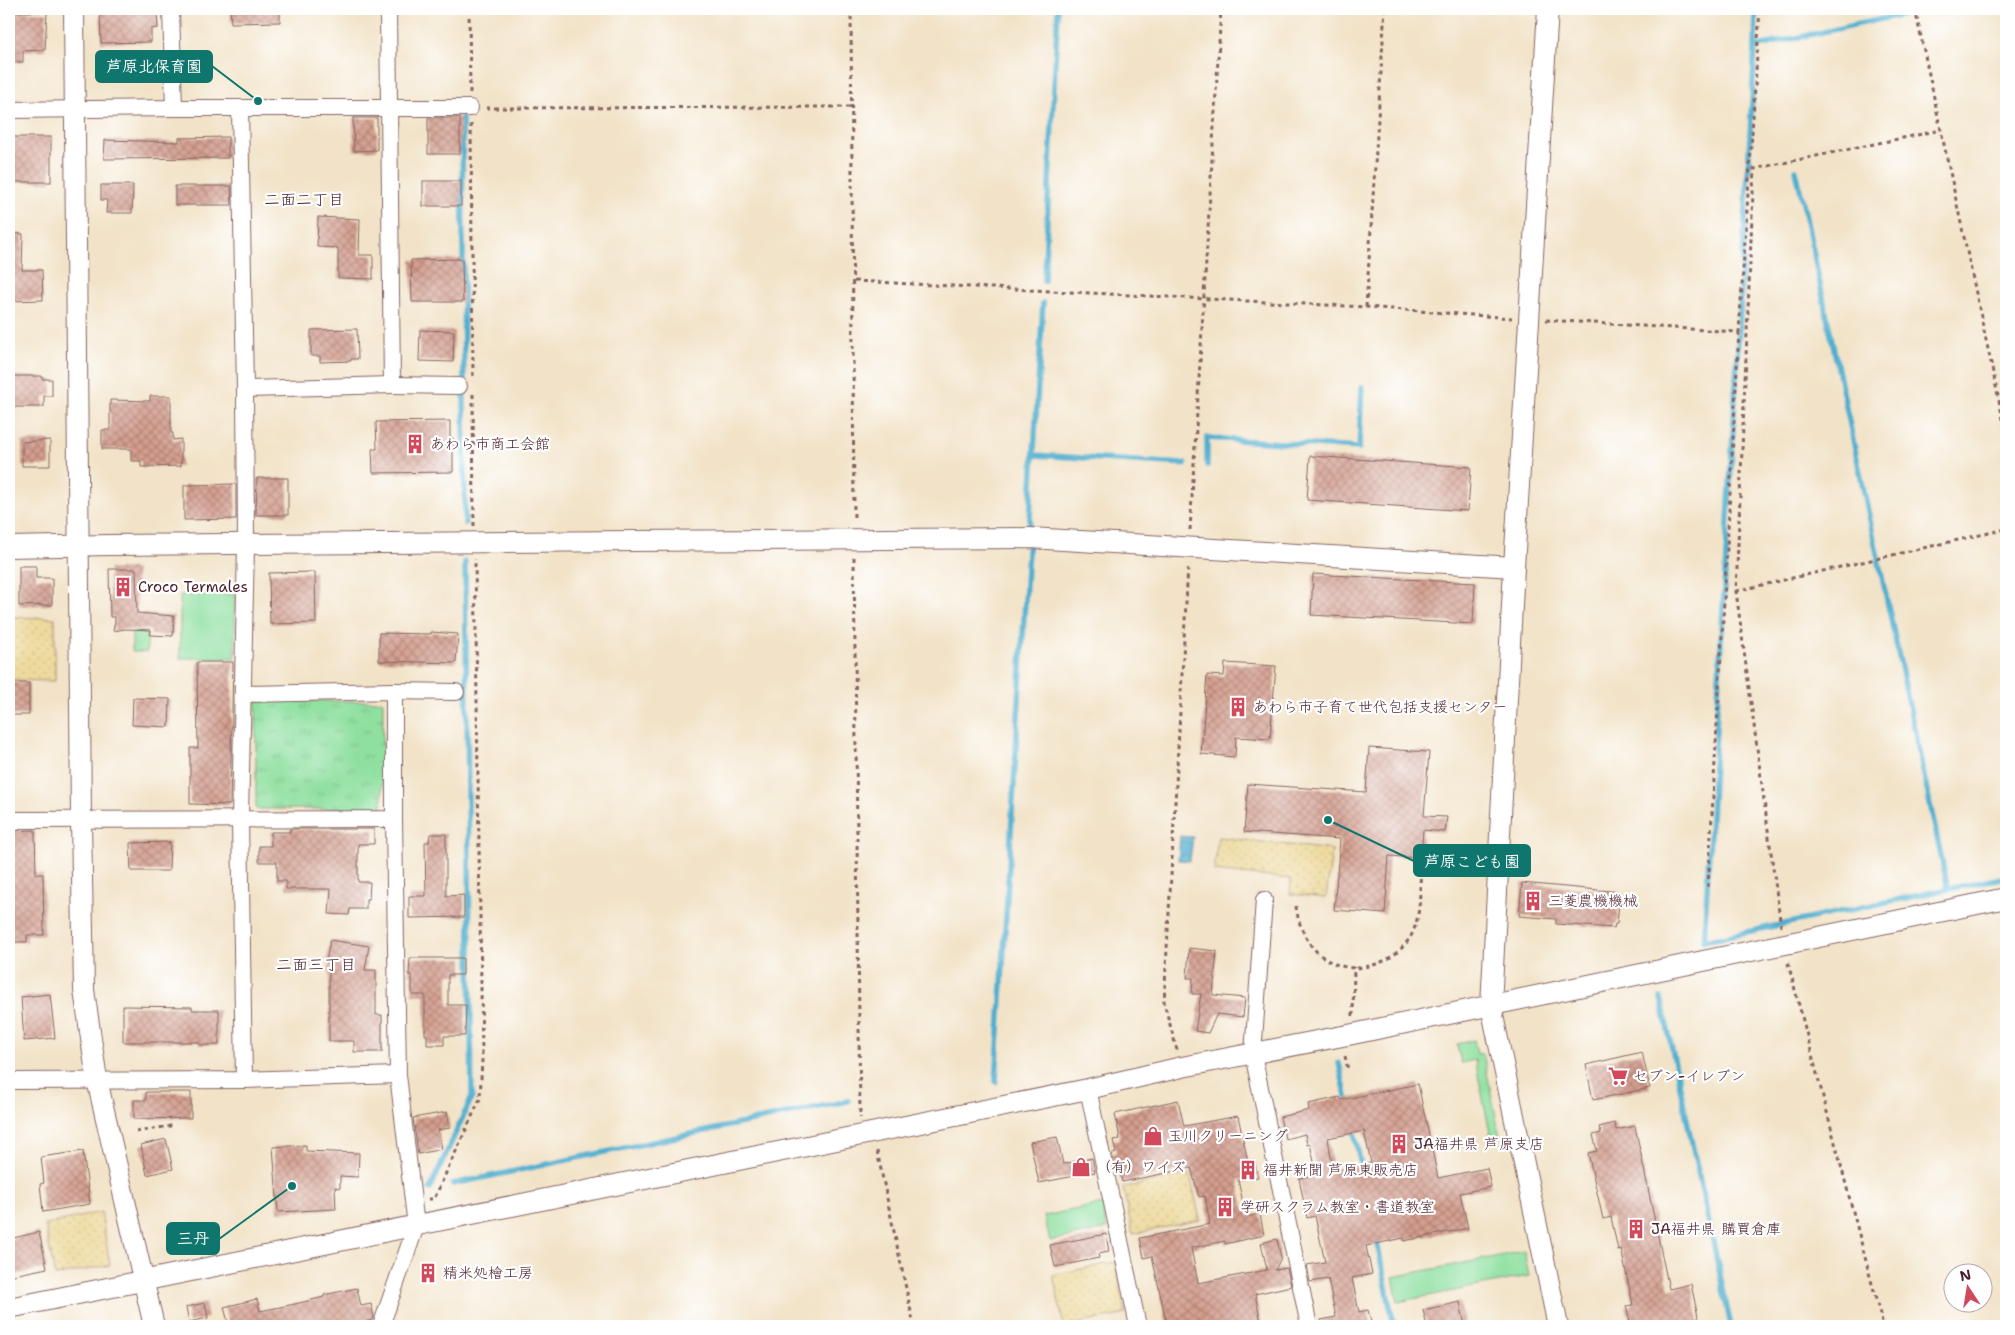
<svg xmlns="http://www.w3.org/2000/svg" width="2015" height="1335" font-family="'Shantell Sans','Klee One',sans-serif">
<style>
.green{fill:#8fe0a0;stroke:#6c8066}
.sand{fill:url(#sand-dots);stroke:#9c7c64}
.park{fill:url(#park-tufts);stroke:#6c8066}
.water{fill:url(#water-waves);stroke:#4d677d}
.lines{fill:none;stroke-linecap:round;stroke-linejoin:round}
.stream{stroke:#50afcf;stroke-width:5.5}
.building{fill:url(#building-cross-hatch);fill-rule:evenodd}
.minor-casing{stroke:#856462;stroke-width:18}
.tertiary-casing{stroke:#856462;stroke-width:22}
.path{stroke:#856462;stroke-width:3;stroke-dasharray:4 4;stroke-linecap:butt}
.minor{stroke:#fff;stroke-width:16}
.tertiary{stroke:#fff;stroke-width:20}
.labels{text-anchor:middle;stroke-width:4.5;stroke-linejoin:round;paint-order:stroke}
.poi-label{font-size:15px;fill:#4a1f2b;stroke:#fff;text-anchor:start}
.neighbourhood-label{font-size:16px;fill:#4a1f2b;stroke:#fff}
.leader{fill:none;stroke:#0f766e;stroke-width:2}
.callout-dot{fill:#0f766e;stroke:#fff;stroke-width:2}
.callout{fill:#0f766e;stroke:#0f766e;stroke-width:2}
.callout-label{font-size:16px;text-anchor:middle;font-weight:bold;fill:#fff}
</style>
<defs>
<pattern id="sand-dots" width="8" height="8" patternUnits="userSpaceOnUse" patternTransform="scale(1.25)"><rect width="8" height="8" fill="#eeda9e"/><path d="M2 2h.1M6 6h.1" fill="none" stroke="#cebb88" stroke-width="1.8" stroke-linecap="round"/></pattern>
<pattern id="park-tufts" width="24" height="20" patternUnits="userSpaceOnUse" patternTransform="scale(1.25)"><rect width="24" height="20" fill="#8fe0a0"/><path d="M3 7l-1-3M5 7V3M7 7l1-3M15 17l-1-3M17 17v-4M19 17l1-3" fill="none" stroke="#7dc08a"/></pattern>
<pattern id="water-waves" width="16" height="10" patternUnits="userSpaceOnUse" patternTransform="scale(1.25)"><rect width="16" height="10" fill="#50afcf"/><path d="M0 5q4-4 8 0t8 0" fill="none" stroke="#448ea8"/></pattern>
<pattern id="building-cross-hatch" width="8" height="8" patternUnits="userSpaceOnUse" patternTransform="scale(1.25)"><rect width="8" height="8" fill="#d49f8f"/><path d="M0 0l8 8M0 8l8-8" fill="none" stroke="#ae8175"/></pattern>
</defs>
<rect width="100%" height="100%" fill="#fff"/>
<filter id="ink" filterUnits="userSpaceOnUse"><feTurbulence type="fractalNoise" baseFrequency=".02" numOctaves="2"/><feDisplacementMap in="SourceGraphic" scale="10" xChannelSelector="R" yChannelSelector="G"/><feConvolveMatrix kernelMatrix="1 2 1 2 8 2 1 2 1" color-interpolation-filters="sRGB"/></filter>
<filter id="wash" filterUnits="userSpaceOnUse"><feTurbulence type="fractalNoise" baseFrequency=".0096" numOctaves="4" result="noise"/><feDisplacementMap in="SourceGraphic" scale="20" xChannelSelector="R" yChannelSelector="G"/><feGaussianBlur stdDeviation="1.12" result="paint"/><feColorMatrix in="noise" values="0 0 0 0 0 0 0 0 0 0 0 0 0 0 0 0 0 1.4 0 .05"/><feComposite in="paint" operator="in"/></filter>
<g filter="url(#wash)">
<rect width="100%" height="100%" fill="#f2e3c8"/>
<g class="green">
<path d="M 235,594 L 235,658 L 180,658 L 180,595 Z"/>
<path d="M 132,632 L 147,633 L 147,652 L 132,652 Z"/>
<path d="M 1474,1040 L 1477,1054 L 1483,1053 L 1500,1137 L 1491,1138 L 1475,1060 L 1461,1063 L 1457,1044 Z"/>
<path d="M 1102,1204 L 1107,1229 L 1050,1241 L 1044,1216 Z"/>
<path d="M 1524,1251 L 1529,1276 L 1398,1302 L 1393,1277 Z"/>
</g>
<g class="sand">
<path d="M 9,617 L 55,618 L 55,681 L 9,680 Z"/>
<path d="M 1218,837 L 1332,850 L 1326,898 L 1290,894 L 1291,879 L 1214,871 Z"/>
<path d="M 1190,1174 L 1200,1220 L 1133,1234 L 1123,1188 Z"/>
<path d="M 101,1212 L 110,1265 L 55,1276 L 45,1225 Z"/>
<path d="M 1115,1262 L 1126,1314 L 1064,1326 L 1053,1275 Z"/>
</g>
<path class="park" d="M 256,701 L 383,701 L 382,809 L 256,809 Z"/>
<path class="water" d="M 1180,836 L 1193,837 L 1190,861 L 1178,860 Z"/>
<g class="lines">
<g class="stream">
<path d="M 1756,9 L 1755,47 L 1927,9"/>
<path d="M 1755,47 L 1704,941 L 1948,889"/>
<path d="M 462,118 L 465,523"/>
<path d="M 1796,170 L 1948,889 L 2006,877"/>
<path d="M 1044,281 L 1058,9"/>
<path d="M 1034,455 L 1185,464"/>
<path d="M 1207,465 L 1207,438 L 1359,448 L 1362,387"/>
<path d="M 1661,998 L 1731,1326"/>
<path d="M 1339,1063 L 1348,1105"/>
<path d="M 996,1082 L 1043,303"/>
<path d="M 1353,1127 L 1362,1171"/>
<path d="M 453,1184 L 848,1101"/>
<path d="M 430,1189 L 472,1097 L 465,562"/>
<path d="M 1376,1237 L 1394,1326"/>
</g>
</g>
<g id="blocks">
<g class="building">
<path d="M 100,9 L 157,9 L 158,28 L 151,29 L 151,42 L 101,43 Z"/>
<path d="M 230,9 L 280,9 L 280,22 L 231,23 Z"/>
<path d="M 9,12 L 47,12 L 45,50 L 23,51 L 23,62 L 9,62 Z"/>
<path d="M 353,118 L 377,118 L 377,150 L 354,151 Z"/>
<rect x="428" y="118" width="32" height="36"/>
<rect x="9" y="137" width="42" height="45"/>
<path d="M 228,137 L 228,158 L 104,159 L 105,140 L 179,142 L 179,138 Z"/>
<rect x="423" y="181" width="38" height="25"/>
<path d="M 101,185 L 133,185 L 132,213 L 106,213 L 107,200 L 101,200 Z"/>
<path d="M 175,186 L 231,186 L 232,205 L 175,205 Z"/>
<path d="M 318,217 L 360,219 L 359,255 L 373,255 L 373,279 L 338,278 L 338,248 L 317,247 Z"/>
<path d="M 9,233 L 23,234 L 22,270 L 42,270 L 43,300 L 9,301 Z"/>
<path d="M 462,259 L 463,302 L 412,302 L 411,260 Z"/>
<path d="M 357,329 L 358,359 L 351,359 L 351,361 L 320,362 L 320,356 L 311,356 L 311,330 Z"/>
<path d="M 420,330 L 454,331 L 453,362 L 419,361 Z"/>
<path d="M 9,376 L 42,376 L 42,379 L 52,379 L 52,396 L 44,396 L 44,407 L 9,407 Z"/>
<path d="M 150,396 L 171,396 L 171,433 L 173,433 L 173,440 L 181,439 L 181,466 L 141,467 L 141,461 L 131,461 L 131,449 L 102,449 L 102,430 L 110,430 L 110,400 L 150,401 Z"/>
<path d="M 450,421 L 450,438 L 453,438 L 453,472 L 373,473 L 372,449 L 377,449 L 376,422 Z"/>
<path d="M 50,440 L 50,466 L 22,466 L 22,442 Z"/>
<path d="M 1310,456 L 1471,467 L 1468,511 L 1307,500 Z"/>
<path d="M 257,478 L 288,478 L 288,515 L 256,515 Z"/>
<path d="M 236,484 L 236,519 L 184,520 L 184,485 Z"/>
<path d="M 19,566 L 36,566 L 36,578 L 52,578 L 52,605 L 19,606 Z"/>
<path d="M 109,569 L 136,569 L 137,613 L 174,616 L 173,636 L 150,635 L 151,630 L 125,629 L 113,631 L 115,621 L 115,617 L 110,617 Z"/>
<path d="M 315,572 L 316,623 L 270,624 L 269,573 Z"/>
<path d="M 1313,574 L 1475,583 L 1473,624 L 1311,615 Z"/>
<path d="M 431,632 L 458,634 L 456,663 L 379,661 L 379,633 L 431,634 Z"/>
<path d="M 197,662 L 233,662 L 230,805 L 190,804 L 190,748 L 198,748 Z"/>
<path d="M 1225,663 L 1276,666 L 1270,739 L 1236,737 L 1235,757 L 1201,754 L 1207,675 L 1224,676 Z"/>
<rect x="9" y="683" width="20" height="32"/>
<path d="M 133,698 L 170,699 L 169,727 L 132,725 Z"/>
<path d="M 1369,748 L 1429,752 L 1424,816 L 1447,817 L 1445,832 L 1423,830 L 1421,858 L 1389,856 L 1385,914 L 1334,910 L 1340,839 L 1244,832 L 1248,784 L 1366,792 Z"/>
<path d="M 290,829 L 374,829 L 374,844 L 358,844 L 358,882 L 370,882 L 369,899 L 366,899 L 366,909 L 350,909 L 349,915 L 329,914 L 331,889 L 286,889 L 286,881 L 277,881 L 277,862 L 259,862 L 259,846 L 271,846 L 271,832 L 290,832 Z"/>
<path d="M 35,830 L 36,874 L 43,874 L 44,935 L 27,935 L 27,942 L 11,942 L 11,934 L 9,934 L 9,831 Z"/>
<path d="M 430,834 L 446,834 L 446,896 L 464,895 L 464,917 L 409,918 L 409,896 L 426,896 L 425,842 L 429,842 Z"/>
<path d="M 170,842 L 169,871 L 131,871 L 130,843 Z"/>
<path d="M 1522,883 L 1620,892 L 1617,924 L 1615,924 L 1614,928 L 1556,924 L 1556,919 L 1519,916 Z"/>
<path d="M 330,940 L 369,946 L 365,970 L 376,970 L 376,1015 L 382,1015 L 382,1052 L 354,1052 L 354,1041 L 329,1041 L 329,963 L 326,962 Z"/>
<path d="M 1189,948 L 1217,951 L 1213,995 L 1245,998 L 1243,1017 L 1217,1014 L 1208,1033 L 1195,1031 L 1201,994 L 1192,994 L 1193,978 L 1187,978 Z"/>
<path d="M 410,958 L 463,958 L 463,975 L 448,975 L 448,1005 L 466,1005 L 465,1036 L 444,1036 L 444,1045 L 427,1045 L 427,1035 L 425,1035 L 425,995 L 412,995 L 412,975 L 409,975 Z"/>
<path d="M 50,994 L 55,1038 L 24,1041 L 21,997 Z"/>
<path d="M 123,1006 L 192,1007 L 192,1010 L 219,1010 L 219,1045 L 199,1045 L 199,1042 L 123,1042 Z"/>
<path d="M 1642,1052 L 1650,1088 L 1593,1100 L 1586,1065 Z"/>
<path d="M 1418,1084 L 1438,1178 L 1487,1168 L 1491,1187 L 1460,1193 L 1468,1228 L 1414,1239 L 1404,1241 L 1404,1238 L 1366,1246 L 1372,1274 L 1352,1278 L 1359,1312 L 1368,1310 L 1372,1326 L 1322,1326 L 1321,1320 L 1336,1317 L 1328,1279 L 1310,1282 L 1307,1265 L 1325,1262 L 1315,1216 L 1307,1218 L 1299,1178 L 1317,1175 L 1310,1144 L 1307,1145 L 1305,1134 L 1285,1139 L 1280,1117 L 1309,1110 L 1308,1104 L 1340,1097 L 1341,1100 ZM 1364,1131 L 1371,1163 L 1333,1171 L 1328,1138 Z"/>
<path d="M 146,1092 L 191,1092 L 191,1118 L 134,1119 L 134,1100 L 146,1100 Z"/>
<path d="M 1178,1100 L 1184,1126 L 1238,1116 L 1248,1162 L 1254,1160 L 1258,1177 L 1238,1180 L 1244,1208 L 1247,1208 L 1249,1216 L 1260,1214 L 1264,1235 L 1225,1244 L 1225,1241 L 1191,1248 L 1198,1283 L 1267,1270 L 1261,1243 L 1277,1239 L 1281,1258 L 1275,1270 L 1287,1268 L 1291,1286 L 1255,1294 L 1262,1326 L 1167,1326 L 1152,1256 L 1144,1258 L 1140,1238 L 1210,1224 L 1205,1196 L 1199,1197 L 1191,1168 L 1122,1182 L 1119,1167 L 1115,1168 L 1112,1154 L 1116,1153 L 1113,1140 L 1120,1139 L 1115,1114 Z"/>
<path d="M 447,1112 L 450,1128 L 438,1130 L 442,1149 L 418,1154 L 413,1118 Z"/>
<path d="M 1615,1123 L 1616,1130 L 1635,1126 L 1669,1289 L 1691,1284 L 1700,1326 L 1631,1326 L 1626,1306 L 1633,1305 L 1621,1249 L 1618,1250 L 1611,1217 L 1603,1219 L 1588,1153 L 1597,1151 L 1593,1135 L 1601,1133 L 1599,1127 Z"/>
<path d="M 1057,1137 L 1063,1164 L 1092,1158 L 1095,1172 L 1039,1183 L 1030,1142 Z"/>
<path d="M 166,1139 L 173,1169 L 147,1175 L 141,1145 Z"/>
<path d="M 306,1145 L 306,1151 L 359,1153 L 358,1177 L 340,1176 L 340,1188 L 335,1187 L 336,1209 L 278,1212 L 273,1147 Z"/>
<path d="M 83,1151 L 90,1204 L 43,1212 L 40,1184 L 44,1183 L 41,1157 Z"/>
<path d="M 39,1232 L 47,1268 L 9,1276 L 9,1239 Z"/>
<path d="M 1106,1234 L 1109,1252 L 1098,1254 L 1099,1258 L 1055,1267 L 1050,1245 Z"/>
<path d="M 357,1288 L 361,1306 L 371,1304 L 374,1316 L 372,1320 L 362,1323 L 362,1326 L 229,1326 L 224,1307 L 257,1299 L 260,1311 L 295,1304 L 324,1297 L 324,1295 Z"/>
<path d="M 1460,1302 L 1465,1326 L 1427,1326 L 1423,1310 Z"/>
<path d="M 205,1303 L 208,1318 L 189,1322 L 186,1307 Z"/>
</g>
</g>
</g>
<g filter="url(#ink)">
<use href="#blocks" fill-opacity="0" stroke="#856462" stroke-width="1"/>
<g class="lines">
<defs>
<g id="minor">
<path d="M 171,9 L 174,108"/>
<path d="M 240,108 L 245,389 L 246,545 L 240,818 L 244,1080"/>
<path d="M 9,110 L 174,108 L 470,108"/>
<path d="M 392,385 L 459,386"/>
<path d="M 245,389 L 392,385 L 388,9"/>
<path d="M 394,691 L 456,692"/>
<path d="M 9,820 L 394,819 L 394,691 L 243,694"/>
<path d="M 1264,900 L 1253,1054 L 1309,1326"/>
<path d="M 9,1081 L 244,1080 L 398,1075"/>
<path d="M 1088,1089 L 1138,1326"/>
<path d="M 381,1326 L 416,1226 L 398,1075 L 394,819"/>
</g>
<g id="tertiary">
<path d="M 74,9 L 81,820 L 84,990 L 97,1080 L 154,1326"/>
<path d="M 1548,9 L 1514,567 L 1491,1006 L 1558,1326"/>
<path d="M 9,547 L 109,545 L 1030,538 L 1514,567"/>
<path d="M 9,1308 L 1088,1089 L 1182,1067 L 1353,1034 L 2006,898"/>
</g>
</defs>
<use href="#minor" class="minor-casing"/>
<use href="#tertiary" class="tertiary-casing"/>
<g class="path">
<path d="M 469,9 L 470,93"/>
<path d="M 851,9 L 854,521"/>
<path d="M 1915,9 L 2006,433"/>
<path d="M 486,108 L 851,107"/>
<path d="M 471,124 L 473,376"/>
<path d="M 854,281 L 1366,307 L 1512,318"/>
<path d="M 1366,307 L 1385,9"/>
<path d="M 1546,320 L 1739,332 L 1760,9"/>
<path d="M 473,394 L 474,526"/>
<path d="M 1190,530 L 1221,9"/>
<path d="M 854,557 L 860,1118"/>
<path d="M 1736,591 L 2006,529"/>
<path d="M 1708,887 L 1739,332"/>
<path d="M 1296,906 C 1301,949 1335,980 1379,963 C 1392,958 1404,948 1411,936 C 1422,915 1419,891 1421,868"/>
<path d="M 1781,927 L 1736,591 L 1754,169 L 1941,130"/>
<path d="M 1788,963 L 1883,1326"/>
<path d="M 1353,1016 L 1354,967"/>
<path d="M 1177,1050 L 1164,1003 L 1188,566"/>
<path d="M 1345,1056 L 1348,1070"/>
<path d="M 136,1132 L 170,1126 L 170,1123"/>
<path d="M 877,1151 L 914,1326"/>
<path d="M 428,1199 L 434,1199 L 480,1099 L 482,1060 L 475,559"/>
</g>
<use href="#minor" class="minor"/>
<use href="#tertiary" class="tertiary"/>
</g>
</g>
<defs>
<symbol id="building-bare" viewBox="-9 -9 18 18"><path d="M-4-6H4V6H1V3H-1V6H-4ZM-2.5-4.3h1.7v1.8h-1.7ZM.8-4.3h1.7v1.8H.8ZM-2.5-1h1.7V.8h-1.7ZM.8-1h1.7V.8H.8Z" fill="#d1495b" stroke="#fff" stroke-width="2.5" paint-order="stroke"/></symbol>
<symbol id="supermarket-bare" viewBox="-9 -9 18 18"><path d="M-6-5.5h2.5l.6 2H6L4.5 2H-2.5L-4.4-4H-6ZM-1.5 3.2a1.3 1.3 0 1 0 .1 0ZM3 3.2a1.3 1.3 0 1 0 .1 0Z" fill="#d1495b" stroke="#fff" stroke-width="2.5" paint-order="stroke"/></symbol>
<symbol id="shop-bare" viewBox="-9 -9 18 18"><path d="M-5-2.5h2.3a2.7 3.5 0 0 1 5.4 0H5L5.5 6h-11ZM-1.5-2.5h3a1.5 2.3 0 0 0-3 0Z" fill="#d1495b" stroke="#fff" stroke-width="2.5" paint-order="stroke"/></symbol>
</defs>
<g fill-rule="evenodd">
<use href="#building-bare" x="401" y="430" width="28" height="28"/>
<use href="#building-bare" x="109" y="573" width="28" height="28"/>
<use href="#building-bare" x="1224" y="693" width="28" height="28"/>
<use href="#building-bare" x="1519" y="887" width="28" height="28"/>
<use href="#supermarket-bare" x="1604" y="1062" width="28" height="28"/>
<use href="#shop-bare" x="1139" y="1122" width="28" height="28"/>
<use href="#building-bare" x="1385" y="1130" width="28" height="28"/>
<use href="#shop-bare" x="1067" y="1153" width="28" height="28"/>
<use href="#building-bare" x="1234" y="1156" width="28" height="28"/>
<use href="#building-bare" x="1211" y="1193" width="28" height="28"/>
<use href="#building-bare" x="1622" y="1215" width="28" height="28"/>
<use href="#building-bare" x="414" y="1259" width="28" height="28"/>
</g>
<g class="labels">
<g class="poi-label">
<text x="430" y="449">あわら市商工会館</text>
<text x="138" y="592">Croco Termales</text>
<text x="1253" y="712">あわら市子育て世代包括支援センター</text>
<text x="1548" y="906">三菱農機機械</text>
<text x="1633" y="1081">セブン-イレブン</text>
<text x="1168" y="1141">玉川クリーニング</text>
<text x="1414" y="1149">JA福井県 芦原支店</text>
<text x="1096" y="1172">（有）ワイズ</text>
<text x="1263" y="1175">福井新聞 芦原東販売店</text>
<text x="1240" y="1212">学研スクラム教室・書道教室</text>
<text x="1651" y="1234">JA福井県 購買倉庫</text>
<text x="443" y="1278">精米処檜工房</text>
</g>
<g class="neighbourhood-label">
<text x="304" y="205">二面二丁目</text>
<text x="316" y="970">二面三丁目</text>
</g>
</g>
<path class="leader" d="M258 101L212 66M1328 820L1414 861M292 1186L219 1239"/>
<g class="callout-dot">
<circle cx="258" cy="101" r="5"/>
<circle cx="1328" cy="820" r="5"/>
<circle cx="292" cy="1186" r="5"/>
</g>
<g class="callout">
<rect x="96" y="51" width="116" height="31" rx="5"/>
<rect x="1414" y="845" width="116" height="31" rx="5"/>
<rect x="167" y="1223" width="52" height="31" rx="5"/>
</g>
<g class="callout-label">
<text x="154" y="72">芦原北保育園</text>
<text x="1472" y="867">芦原こども園</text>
<text x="193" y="1244">三丹</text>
</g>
<rect width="2015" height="1335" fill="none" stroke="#fff" stroke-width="30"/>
<g transform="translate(1968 1288) rotate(348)"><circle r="24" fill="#ffffff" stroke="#b7a5aa"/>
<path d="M0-4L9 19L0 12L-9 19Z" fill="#d1495b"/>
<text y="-8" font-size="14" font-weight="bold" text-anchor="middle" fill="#4a1f2b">N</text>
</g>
</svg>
